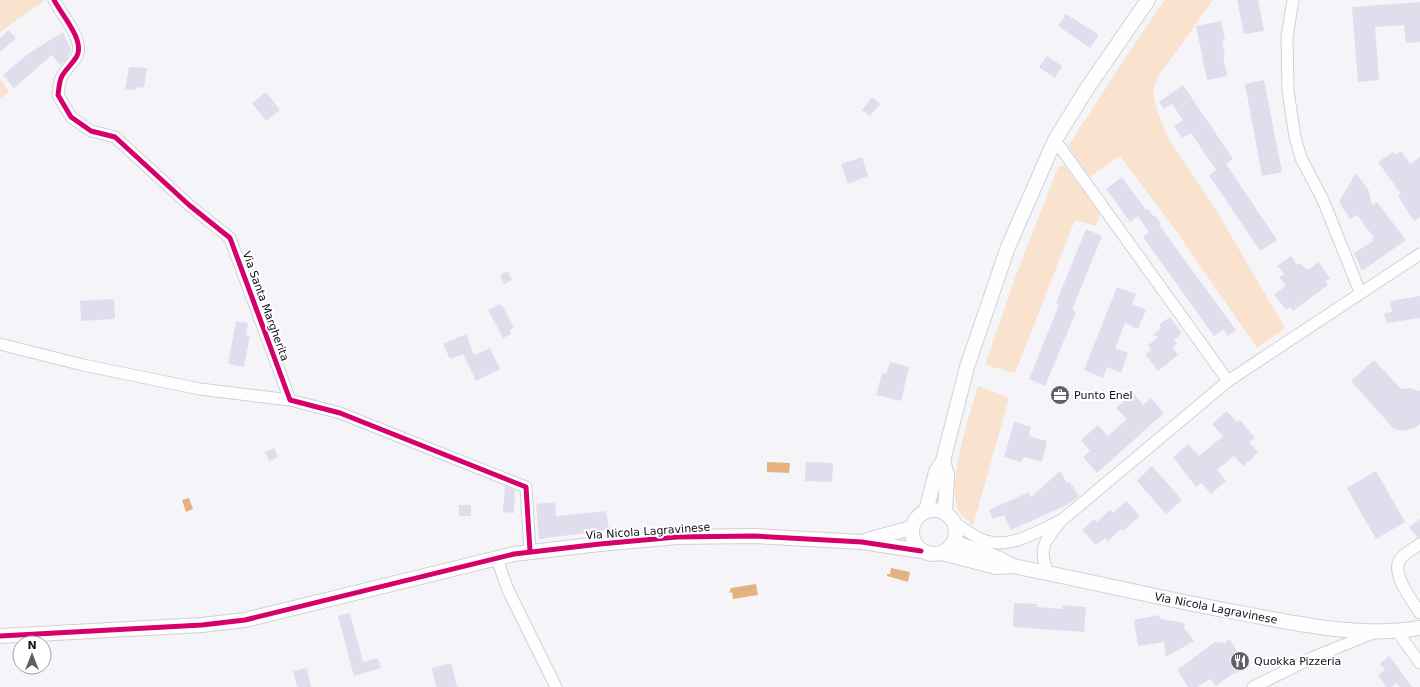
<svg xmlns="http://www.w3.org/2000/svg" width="1420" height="687" font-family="'DejaVu Sans',sans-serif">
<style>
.green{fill:#f9e2ce}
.water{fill:#e4b27e}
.building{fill:#e0dded}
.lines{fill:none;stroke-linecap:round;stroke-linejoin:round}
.minor-casing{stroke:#d1d0d9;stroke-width:13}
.tertiary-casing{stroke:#d1d0d9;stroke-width:16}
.minor{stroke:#fefefe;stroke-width:11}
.tertiary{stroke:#fefefe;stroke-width:14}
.cycleway-casing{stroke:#fff;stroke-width:8}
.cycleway{stroke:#d6006c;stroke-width:5}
.labels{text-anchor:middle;stroke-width:4;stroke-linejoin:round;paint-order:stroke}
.street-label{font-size:11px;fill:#110f1b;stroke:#fff}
.poi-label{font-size:11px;fill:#110f1b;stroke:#fff;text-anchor:start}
</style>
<rect width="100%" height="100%" fill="#f5f5f9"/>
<g class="green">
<path d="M 0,0 L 45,0 L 0,32 Z"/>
<path d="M 1165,0 L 1213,0 L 1158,77 L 1153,91 L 1157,110 L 1167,136 L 1216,210 L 1285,328 L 1257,348 L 1176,231 L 1120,156 L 1089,177 L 1068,146 L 1139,37 Z"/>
<path d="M 0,79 L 9,92 L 0,99 Z"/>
<path d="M 1064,165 L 1100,214 L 1096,226 L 1075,220 L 1015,373 L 985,365 L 1015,278 L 1058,167 Z"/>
<path d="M 978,386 L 1009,398 L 973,526 C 969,521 963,517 960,513 C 944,490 970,413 978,386 Z"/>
</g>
<g class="water">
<path d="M 767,462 L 790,463 L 789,473 L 767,472 Z"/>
<path d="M 189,498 L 193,509 L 186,512 L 182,500 Z"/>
<path d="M 891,568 L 910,572 L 908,582 L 887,576 L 887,574 L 890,574 Z"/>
<path d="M 756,584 L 758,595 L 733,599 L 732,592 L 729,593 L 731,588 Z"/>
</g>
<g class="building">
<path d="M 1237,0 L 1258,0 L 1264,31 L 1244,34 Z"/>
<path d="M 1420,2 L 1420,42 L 1406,43 L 1404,25 L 1375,27 L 1379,80 L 1358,82 L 1352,7 Z"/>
<path d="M 1066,14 L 1099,35 L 1090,48 L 1058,26 Z"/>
<path d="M 1221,21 L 1225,40 L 1222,41 L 1225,55 L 1223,55 L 1227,76 L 1207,80 L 1196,26 Z"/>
<path d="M 9,30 L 16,38 L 0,52 L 0,38 Z"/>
<path d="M 63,32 L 71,50 L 66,60 L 60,65 L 52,55 L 14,88 L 3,75 L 29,53 Z"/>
<path d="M 1047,56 L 1062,66 L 1055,78 L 1039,67 Z"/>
<path d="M 129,67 L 147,68 L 144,88 L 137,87 L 136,90 L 125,89 Z"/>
<path d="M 1264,80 L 1282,172 L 1262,176 L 1245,84 Z"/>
<path d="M 1183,85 L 1233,159 L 1226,164 L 1277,240 L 1260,251 L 1209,175 L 1216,170 L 1191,133 L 1182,138 L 1174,126 L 1183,120 L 1172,104 L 1164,109 L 1159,102 Z"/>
<path d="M 266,92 L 280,110 L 266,121 L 252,103 Z"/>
<path d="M 872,97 L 880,104 L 870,116 L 862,110 Z"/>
<path d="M 1401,151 L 1410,164 L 1420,157 L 1420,217 L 1414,221 L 1398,196 L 1401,194 L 1378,162 L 1393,152 L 1395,155 Z"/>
<path d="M 862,157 L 868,176 L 848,184 L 841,164 Z"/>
<path d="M 1356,173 L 1369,191 L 1372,205 L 1377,202 L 1406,240 L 1362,271 L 1354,253 L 1373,241 L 1372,239 L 1374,238 L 1357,215 L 1350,219 L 1339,202 Z"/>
<path d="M 1122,177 L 1146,210 L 1148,209 L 1153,216 L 1155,215 L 1161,224 L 1159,225 L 1236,330 L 1228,336 L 1223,329 L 1214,336 L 1143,237 L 1149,232 L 1138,216 L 1130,222 L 1106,189 Z"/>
<path d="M 1086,229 L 1102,236 L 1072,310 L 1076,312 L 1045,386 L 1029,379 L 1059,305 L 1056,303 Z"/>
<path d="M 1291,256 L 1297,265 L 1299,263 L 1308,270 L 1319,262 L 1330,278 L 1326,281 L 1328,285 L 1293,311 L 1290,307 L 1286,310 L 1274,294 L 1286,286 L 1279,277 L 1284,274 L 1277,266 Z"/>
<path d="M 508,271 L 512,280 L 504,284 L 500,275 Z"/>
<path d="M 1117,287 L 1136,294 L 1132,304 L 1146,310 L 1138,329 L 1125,323 L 1115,348 L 1128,353 L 1121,373 L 1107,367 L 1103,378 L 1084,370 Z"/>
<path d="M 1420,296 L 1420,318 L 1386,323 L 1384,313 L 1392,312 L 1390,301 Z"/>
<path d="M 114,299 L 115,319 L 81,321 L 80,301 Z"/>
<path d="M 500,304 L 501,307 L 503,306 L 514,328 L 510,330 L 511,334 L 503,338 L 488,310 Z"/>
<path d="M 1170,317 L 1182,333 L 1174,340 L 1177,344 L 1172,347 L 1178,355 L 1158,371 L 1145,354 L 1151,350 L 1148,345 L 1159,337 L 1153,335 L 1161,328 L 1159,325 Z"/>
<path d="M 236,321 L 248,323 L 246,335 L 250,336 L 244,367 L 228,364 Z"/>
<path d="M 466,334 L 474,355 L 490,348 L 500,369 L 476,381 L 463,354 L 450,359 L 443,344 Z"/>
<path d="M 1374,360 L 1401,389 L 1409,388 L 1420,391 L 1420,424 L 1418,426 L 1406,431 L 1394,429 L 1351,381 Z"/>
<path d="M 890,362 L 909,367 L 901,401 L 876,395 L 882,373 L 886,374 Z"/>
<path d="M 1133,393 L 1143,405 L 1151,398 L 1164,413 L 1097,473 L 1083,457 L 1090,451 L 1081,440 L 1098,425 L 1108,436 L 1127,419 L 1116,408 Z"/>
<path d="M 1227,411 L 1237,422 L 1240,420 L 1255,438 L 1249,442 L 1258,453 L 1243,466 L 1234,456 L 1217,470 L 1226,481 L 1211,494 L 1202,483 L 1196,487 L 1173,457 L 1188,444 L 1199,456 L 1223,436 L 1212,424 Z"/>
<path d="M 1014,422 L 1031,427 L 1029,436 L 1047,441 L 1042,462 L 1024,457 L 1021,462 L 1004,457 Z"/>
<path d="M 274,448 L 278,457 L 269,461 L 265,452 Z"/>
<path d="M 806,462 L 833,463 L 832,482 L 805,481 Z"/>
<path d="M 1152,466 L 1182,500 L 1166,514 L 1137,481 Z"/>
<path d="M 1060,471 L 1067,483 L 1070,482 L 1079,496 L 1067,505 L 1011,530 L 1004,515 L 993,519 L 989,510 L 1029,492 L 1031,497 Z"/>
<path d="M 1376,471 L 1405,522 L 1376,539 L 1347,488 Z"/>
<path d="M 505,486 L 515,490 L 514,513 L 503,512 Z"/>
<path d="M 1126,501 L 1140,516 L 1123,531 L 1121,529 L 1108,541 L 1105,538 L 1096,545 L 1082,530 L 1094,519 L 1097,522 L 1110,510 L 1113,513 Z"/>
<path d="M 555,502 L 556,516 L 606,511 L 609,530 L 539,539 L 536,504 Z"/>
<rect x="459" y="505" width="12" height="11"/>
<path d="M 1420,519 L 1420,537 L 1418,538 L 1409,527 Z"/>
<path d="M 1014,603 L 1037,604 L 1037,607 L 1062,609 L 1062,605 L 1086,607 L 1084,632 L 1013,627 Z"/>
<path d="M 350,613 L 363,662 L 378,658 L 381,668 L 354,676 L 338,616 Z"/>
<path d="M 1159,615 L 1160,619 L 1185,623 L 1184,628 L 1194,641 L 1166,657 L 1164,642 L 1138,646 L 1134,620 Z"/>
<path d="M 1229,639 L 1247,665 L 1236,674 L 1235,672 L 1216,686 L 1210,679 L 1198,687 L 1188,687 L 1177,670 L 1215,642 L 1225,643 Z"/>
<path d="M 1389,656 L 1393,661 L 1412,687 L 1400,687 L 1396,683 L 1391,687 L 1386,687 L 1378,675 L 1385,670 L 1380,664 Z"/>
<path d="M 451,663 L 457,687 L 436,687 L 432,668 Z"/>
<path d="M 307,668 L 311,687 L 297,687 L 293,671 Z"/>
</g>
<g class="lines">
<defs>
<g id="minor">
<path d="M 54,0 C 61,14 85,40 77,56 C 73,63 66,69 62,76 C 59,81 59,89 58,95 L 71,117 L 91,131 L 115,137 L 189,205 L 230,238 L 290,400 L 340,413 L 526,487 L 530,551"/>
<path d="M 1293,0 L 1287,37 L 1288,91 L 1295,137 L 1301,158 L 1323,200 L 1360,292"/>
<path d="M 1055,140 L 1228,381"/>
<path d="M 0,344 L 83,365 L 200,389 L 290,400"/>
<path d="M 953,522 C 963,528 975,538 986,541 C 1011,549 1038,531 1060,521"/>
<path d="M 1420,544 C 1414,548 1407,552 1402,557 C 1388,571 1412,600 1420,613"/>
<path d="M 497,559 L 508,590 L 556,687"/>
<path d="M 1049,574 C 1036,549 1046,539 1062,520 L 1228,381 L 1420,254"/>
<path d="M 1397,631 L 1420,663"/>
<path d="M 1253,687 L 1314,657 L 1373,633"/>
</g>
<g id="tertiary">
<path d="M 943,461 L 947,475 L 945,513"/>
<circle cx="934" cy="532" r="22"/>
<path d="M 926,511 L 936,472 L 943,461 L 967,367 L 1008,247 L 1055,140 L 1086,90 L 1148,0"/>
<path d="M 867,540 L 911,528"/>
<path d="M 954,542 L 998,558 L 1011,565"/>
<path d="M 942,553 L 996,567 L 1013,566 C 1089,581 1164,599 1240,613 C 1300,624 1359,638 1420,628"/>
<path d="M 0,636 L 202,625 L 245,620 L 514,554 L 600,544 L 677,537 L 754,536 L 862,542 L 921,551"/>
</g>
</defs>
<use href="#minor" class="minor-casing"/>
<use href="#tertiary" class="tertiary-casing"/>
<use href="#minor" class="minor"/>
<use href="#tertiary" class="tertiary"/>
<defs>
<g id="cycleway">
<path d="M 54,0 C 61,14 85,40 77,56 C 73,63 66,69 62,76 C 59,81 59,89 58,95 L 71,117 L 91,131 L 115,137 L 189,205 L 230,238 L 290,400 L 340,413 L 526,487 L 530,551"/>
<path d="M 0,636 L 202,625 L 245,620 L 514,554 L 600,544 L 677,537 L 754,536 L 862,542 L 921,551"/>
</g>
</defs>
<use href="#cycleway" class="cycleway-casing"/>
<use href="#cycleway" class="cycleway"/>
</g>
<defs>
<symbol id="office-disc" viewBox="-11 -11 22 22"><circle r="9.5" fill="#616069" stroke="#fff"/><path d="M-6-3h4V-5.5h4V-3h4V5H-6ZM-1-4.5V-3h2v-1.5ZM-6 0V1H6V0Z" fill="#fff"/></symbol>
<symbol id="restaurant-disc" viewBox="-11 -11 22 22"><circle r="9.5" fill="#616069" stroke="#fff"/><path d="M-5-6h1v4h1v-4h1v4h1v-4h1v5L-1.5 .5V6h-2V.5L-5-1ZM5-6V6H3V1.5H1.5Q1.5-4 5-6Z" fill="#fff"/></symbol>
</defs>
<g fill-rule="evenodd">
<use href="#office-disc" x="1049" y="384" width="22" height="22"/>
<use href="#restaurant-disc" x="1229" y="650" width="22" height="22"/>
</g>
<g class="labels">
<g class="street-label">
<text transform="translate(266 306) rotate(70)" y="4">Via Santa Margherita</text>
<text transform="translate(648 531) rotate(-4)" y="4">Via Nicola Lagravinese</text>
<text transform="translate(1216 608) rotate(11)" y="4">Via Nicola Lagravinese</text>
</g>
<g class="poi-label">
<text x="1074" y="399">Punto Enel</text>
<text x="1254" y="665">Quokka Pizzeria</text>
</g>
</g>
<g transform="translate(32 655)"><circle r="19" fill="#ffffff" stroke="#a09fa4"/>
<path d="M0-3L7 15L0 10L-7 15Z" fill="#616069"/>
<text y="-6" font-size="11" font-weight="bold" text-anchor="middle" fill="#110f1b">N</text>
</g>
</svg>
